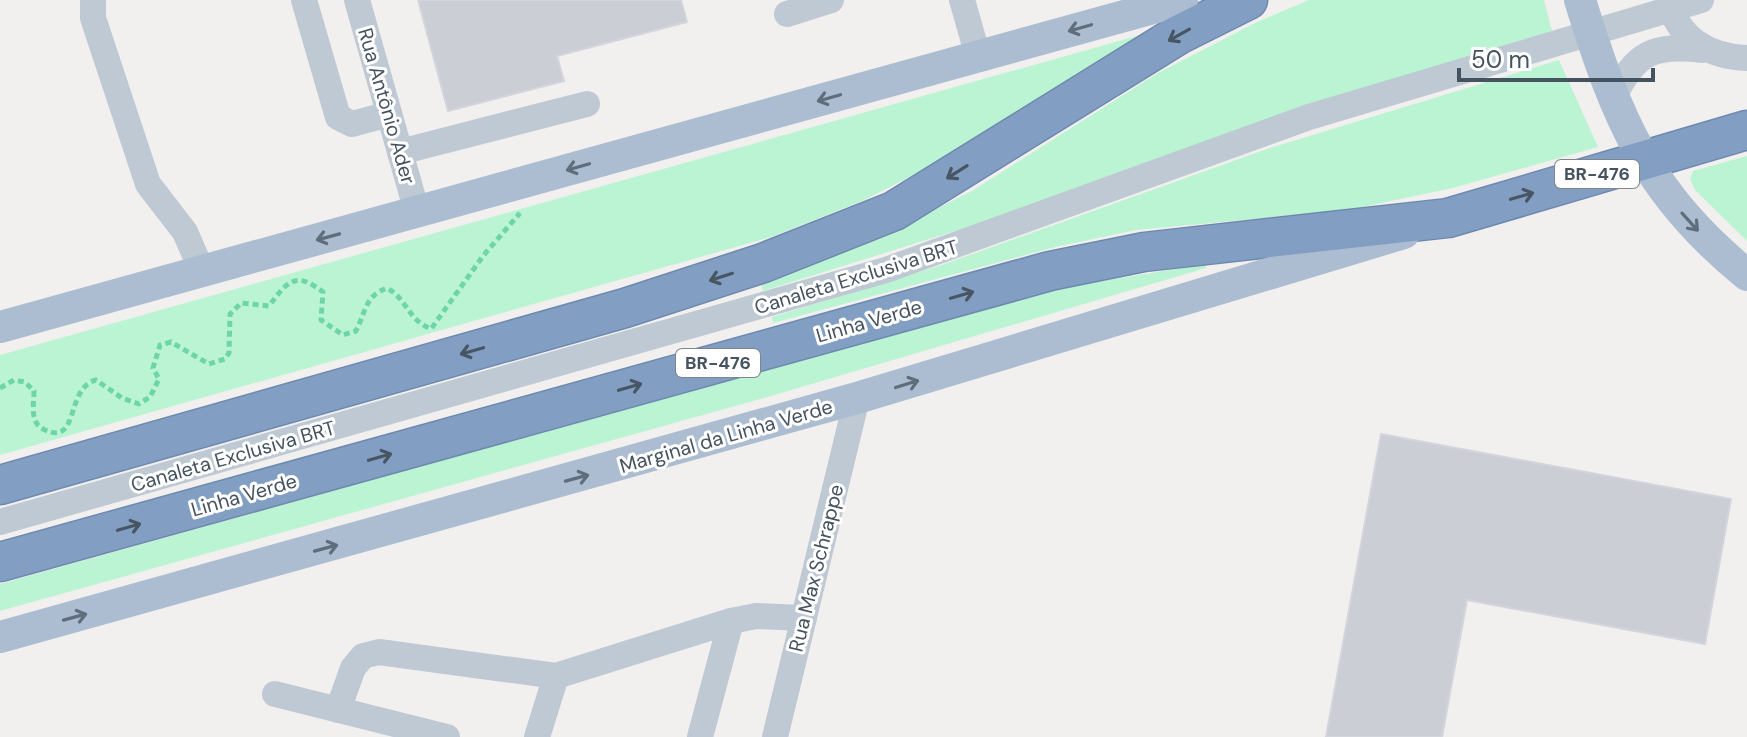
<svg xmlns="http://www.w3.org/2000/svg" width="1747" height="737" font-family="'DM Sans',sans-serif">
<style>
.green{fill:#baf4d3}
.building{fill:#cbced5;stroke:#d3d5dc;stroke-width:2}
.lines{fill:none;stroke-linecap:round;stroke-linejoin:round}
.highway-casing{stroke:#6d89af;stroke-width:41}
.path{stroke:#6ed5a8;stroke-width:5;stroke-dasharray:6 4;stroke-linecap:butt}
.minor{stroke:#bfc9d3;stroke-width:26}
.major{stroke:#acbdd1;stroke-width:32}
.highway{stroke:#829fc3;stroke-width:38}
.oneway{stroke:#5f6d7c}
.oneway2{stroke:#485664}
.labels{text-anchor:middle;stroke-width:6;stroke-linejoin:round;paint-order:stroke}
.shield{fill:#fff;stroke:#7d868f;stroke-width:2}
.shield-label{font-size:18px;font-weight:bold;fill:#45525f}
.street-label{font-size:20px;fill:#45525f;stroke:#fff}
</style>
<rect width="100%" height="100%" fill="#f2efef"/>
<g class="green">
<path d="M 1309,0 L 1544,0 L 1552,31 L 1241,128 L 1038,205 L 763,291 L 761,284 L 884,235 L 972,191 L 1158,73 L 1257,22 Z"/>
<path d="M 1144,34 L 969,147 L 862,201 L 771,237 L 0,455 L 0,355 Z"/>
<path d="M 1559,60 L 1598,147 L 1453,188 L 1348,210 L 1136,230 L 1055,247 L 773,323 L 772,317 L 939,266 L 1267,149 Z"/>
<path d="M 1747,156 L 1747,241 L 1695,190 L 1690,179 L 1693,171 Z"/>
<path d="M 1206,264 L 1206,268 L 764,398 L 0,611 L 0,584 L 1048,290 Z"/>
</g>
<g class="building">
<path d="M 418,0 L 681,0 L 687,22 L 557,56 L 564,81 L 448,111 Z"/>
<path d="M 1381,434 L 1731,499 L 1705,644 L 1467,600 L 1442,737 L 1326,737 Z"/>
</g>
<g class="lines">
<defs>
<g id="highway">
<path d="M 0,485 L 625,308 L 763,263 L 894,211 L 1178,35 L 1248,0"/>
<path d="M 0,562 L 1050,271 L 1144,252 L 1448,218 L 1747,130"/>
</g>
</defs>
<use href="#highway" class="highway-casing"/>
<path class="path" d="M 0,388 L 14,380 L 25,382 L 34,391 C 34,406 29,423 45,430 C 80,446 65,388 96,380 L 122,398 L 139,404 L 150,397 L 159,379 L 153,368 L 160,345 L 171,342 L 209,364 L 225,359 L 229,353 L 230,314 L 241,303 L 269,306 C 287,282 295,270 323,292 L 321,320 L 343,335 L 356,331 C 366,311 365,296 387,288 C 408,300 407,319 431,329 L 483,256 L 520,213"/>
<g class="minor">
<path d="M 93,0 L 93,18 L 148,184 L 185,232 L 202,271"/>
<path d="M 304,0 L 338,117 L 352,124 L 389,114"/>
<path d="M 357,0 L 417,212"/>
<path d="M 962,0 L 978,56"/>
<path d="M 1669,0 C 1677,39 1711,57 1747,58"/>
<path d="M 787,14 L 831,0"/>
<path d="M 1613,98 C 1636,52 1653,44 1703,50"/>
<path d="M 400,152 L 587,104"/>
<path d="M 0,522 L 886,270 L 1309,117 L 1701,0"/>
<path d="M 275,694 L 447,737"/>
<path d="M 338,710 L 353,668 L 363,656 L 379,652 L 556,676 L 731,621 L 756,616 L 804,618"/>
<path d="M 537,737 L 556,676"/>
<path d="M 700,737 L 731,621"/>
<path d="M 775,737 L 857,398"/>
</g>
<g class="major">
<path d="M 1580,0 C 1617,120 1647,193 1747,275"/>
<path d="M 0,327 L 1182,0"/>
<path d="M 0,637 L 857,398 L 1404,233"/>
</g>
<use href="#highway" class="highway"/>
</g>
<defs><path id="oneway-shaft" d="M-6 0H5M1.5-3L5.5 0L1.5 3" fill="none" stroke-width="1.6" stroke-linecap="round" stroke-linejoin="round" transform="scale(2)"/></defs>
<g class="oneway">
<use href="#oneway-shaft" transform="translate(1080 28) rotate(164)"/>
<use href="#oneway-shaft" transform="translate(829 98) rotate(164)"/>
<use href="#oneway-shaft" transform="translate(578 167) rotate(164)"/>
<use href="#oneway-shaft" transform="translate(1690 222) rotate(48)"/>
<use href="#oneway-shaft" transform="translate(328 237) rotate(165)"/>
<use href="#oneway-shaft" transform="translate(907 384) rotate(-17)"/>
<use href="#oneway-shaft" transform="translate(577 478) rotate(-15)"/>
<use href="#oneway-shaft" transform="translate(326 548) rotate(-15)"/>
<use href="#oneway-shaft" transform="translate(75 617) rotate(-15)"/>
</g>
<g class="oneway2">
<use href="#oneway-shaft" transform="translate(1179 35) rotate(151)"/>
<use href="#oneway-shaft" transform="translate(957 172) rotate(148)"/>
<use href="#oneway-shaft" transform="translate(1522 196) rotate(-16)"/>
<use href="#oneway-shaft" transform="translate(721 277) rotate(162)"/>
<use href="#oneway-shaft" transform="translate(962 295) rotate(-16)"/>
<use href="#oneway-shaft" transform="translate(472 351) rotate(164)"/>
<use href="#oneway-shaft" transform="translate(630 387) rotate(-16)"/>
<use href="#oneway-shaft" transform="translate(380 457) rotate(-16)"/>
<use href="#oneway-shaft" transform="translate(129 527) rotate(-16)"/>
</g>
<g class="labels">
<g class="shield">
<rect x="1555" y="160" width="84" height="28" rx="6"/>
<rect x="676" y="349" width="84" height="28" rx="6"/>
</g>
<g class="shield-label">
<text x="1597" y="180">BR-476</text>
<text x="718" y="369">BR-476</text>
</g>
<g class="street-label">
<text transform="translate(387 106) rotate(74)" y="7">Rua Antônio Ader</text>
<text transform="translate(856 277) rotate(-17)" y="7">Canaleta Exclusiva BRT</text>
<text transform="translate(869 321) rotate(-16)" y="7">Linha Verde</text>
<text transform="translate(726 436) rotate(-16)" y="7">Marginal da Linha Verde</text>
<text transform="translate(233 456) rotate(-16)" y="7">Canaleta Exclusiva BRT</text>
<text transform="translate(244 495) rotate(-16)" y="7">Linha Verde</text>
<text transform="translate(816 568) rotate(-76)" y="7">Rua Max Schrappe</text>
</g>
</g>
<path d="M1459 68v12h194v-12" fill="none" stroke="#45525f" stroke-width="4"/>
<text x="1471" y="68" font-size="24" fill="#45525f" stroke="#ffffff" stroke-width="6" paint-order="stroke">50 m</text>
</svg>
